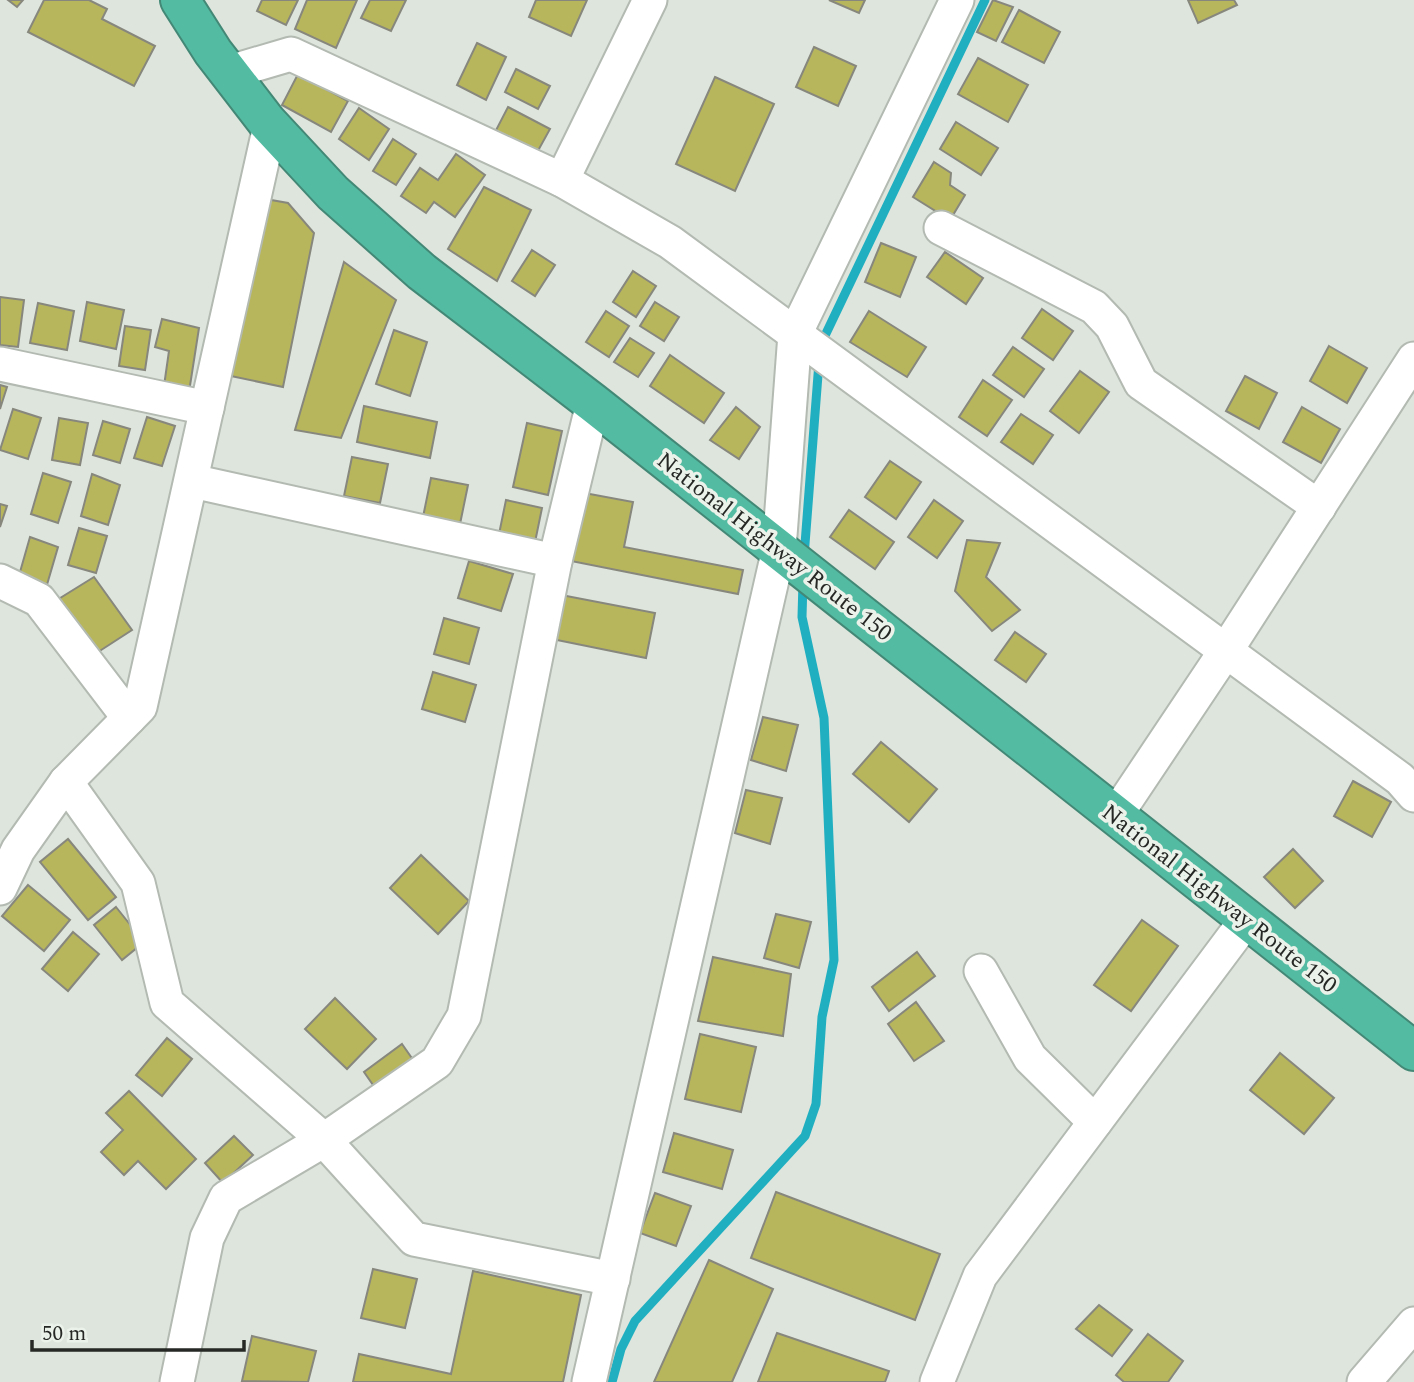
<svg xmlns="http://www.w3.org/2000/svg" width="1414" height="1382" font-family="Spectral,serif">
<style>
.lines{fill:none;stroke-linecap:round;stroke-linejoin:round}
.stream{stroke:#20afc1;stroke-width:9}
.building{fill:#b8b65c;stroke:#87877d;stroke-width:2}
.street-casing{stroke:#b3bab1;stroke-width:37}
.highway-casing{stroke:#438876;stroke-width:42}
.street{stroke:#fff;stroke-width:33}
.highway{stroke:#53bba2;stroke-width:38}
.labels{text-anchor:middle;stroke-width:7;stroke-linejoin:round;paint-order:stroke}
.street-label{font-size:23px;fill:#262825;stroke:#eaf2e9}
</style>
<rect width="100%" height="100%" fill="#dde5dc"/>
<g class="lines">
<g class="stream">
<path d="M 821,344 L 985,0"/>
<path d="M 804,557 L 819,362"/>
<path d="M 612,1382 L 621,1349 L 635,1321 L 805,1136 L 816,1104 L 822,1017 L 834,960 L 824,718 L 802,617 L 803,582"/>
</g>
</g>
<g class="building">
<path d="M 8,0 L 23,0 L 17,7 Z"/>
<path d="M 44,0 L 89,0 L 107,9 L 102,19 L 155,46 L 134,86 L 28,32 Z"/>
<path d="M 262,0 L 298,0 L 286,25 L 257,11 Z"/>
<path d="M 307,0 L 357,0 L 336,48 L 295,29 Z"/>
<path d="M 370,0 L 406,0 L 391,31 L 361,18 Z"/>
<path d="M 536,0 L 587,0 L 571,36 L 529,17 Z"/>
<path d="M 829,0 L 865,0 L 859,13 Z"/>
<path d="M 993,0 L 1013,7 L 996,41 L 977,32 Z"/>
<path d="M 1188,0 L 1234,0 L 1237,5 L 1198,23 Z"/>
<path d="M 1019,10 L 1060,32 L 1044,63 L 1002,42 Z"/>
<path d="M 477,43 L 506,57 L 486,100 L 457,85 Z"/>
<path d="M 814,47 L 856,66 L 838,106 L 796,87 Z"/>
<path d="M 978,58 L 1028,85 L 1008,122 L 958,94 Z"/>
<path d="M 516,69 L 550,86 L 538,109 L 505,92 Z"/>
<path d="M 298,74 L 348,101 L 331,132 L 282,105 Z"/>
<path d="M 715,77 L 774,104 L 735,191 L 676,164 Z"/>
<path d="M 508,107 L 550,129 L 534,158 L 493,136 Z"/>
<path d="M 359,108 L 389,129 L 369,160 L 339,139 Z"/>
<path d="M 956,122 L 998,148 L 981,175 L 940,149 Z"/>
<path d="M 393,139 L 416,154 L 396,185 L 373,171 Z"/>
<path d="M 456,154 L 485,175 L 455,217 L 434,202 L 426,213 L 401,196 L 420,168 L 438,180 Z"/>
<path d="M 934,162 L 951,173 L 950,185 L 965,195 L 950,220 L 913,197 Z"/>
<path d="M 484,187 L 531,210 L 497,281 L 448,249 Z"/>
<path d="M 260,198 L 288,203 L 314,233 L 283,387 L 226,375 Z"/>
<path d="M 881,243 L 916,257 L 900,297 L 865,282 Z"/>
<path d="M 532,250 L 555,265 L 535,296 L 512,281 Z"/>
<path d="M 945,252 L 983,278 L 966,304 L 927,277 Z"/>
<path d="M 344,262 L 396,300 L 341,438 L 295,430 Z"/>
<path d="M 633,271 L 656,286 L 636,317 L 613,302 Z"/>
<path d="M 0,297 L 24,300 L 18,347 L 0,345 Z"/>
<path d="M 87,302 L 124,310 L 116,349 L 80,341 Z"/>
<path d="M 655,302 L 679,317 L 664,341 L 640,326 Z"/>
<path d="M 38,303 L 74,311 L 67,350 L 30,343 Z"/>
<path d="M 1042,309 L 1073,331 L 1053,360 L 1022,338 Z"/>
<path d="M 606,311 L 629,326 L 609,357 L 586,342 Z"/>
<path d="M 869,311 L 926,347 L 907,377 L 850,342 Z"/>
<path d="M 162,319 L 199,328 L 189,392 L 164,386 L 169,351 L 155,347 Z"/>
<path d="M 125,326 L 151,330 L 145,370 L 119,366 Z"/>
<path d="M 394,330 L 427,342 L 410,396 L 376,384 Z"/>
<path d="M 630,338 L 654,353 L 638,377 L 614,362 Z"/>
<path d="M 1329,346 L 1367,368 L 1347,403 L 1310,381 Z"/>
<path d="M 1013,347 L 1044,369 L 1024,397 L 993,375 Z"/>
<path d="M 670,355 L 724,393 L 704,423 L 650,386 Z"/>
<path d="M 1080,371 L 1109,392 L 1079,433 L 1050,411 Z"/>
<path d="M 1245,376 L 1277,393 L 1259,429 L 1226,411 Z"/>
<path d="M 983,380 L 1012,400 L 987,436 L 959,417 Z"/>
<path d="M 0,385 L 7,387 L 0,409 Z"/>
<path d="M 364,406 L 437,422 L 430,458 L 357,442 Z"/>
<path d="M 736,407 L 760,427 L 739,459 L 710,440 Z"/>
<path d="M 1302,407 L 1340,429 L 1321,463 L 1283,442 Z"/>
<path d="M 13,409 L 41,418 L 28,459 L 0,450 Z"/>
<path d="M 1021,414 L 1053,435 L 1033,464 L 1001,442 Z"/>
<path d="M 147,417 L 175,426 L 162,466 L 134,458 Z"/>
<path d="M 59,418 L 88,423 L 80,465 L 52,460 Z"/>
<path d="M 103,421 L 130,429 L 120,463 L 93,455 Z"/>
<path d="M 527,423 L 562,431 L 548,495 L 513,487 Z"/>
<path d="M 352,457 L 388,464 L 380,503 L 344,496 Z"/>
<path d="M 890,461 L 921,482 L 896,519 L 865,497 Z"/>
<path d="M 43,473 L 71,482 L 58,523 L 31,514 Z"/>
<path d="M 92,474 L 120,485 L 108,525 L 81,516 Z"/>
<path d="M 431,478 L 468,485 L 460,524 L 423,517 Z"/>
<path d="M 579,492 L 633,502 L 624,547 L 743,570 L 738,594 L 566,560 Z"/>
<path d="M 506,500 L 542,508 L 534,547 L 498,539 Z"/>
<path d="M 934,500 L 963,521 L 937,558 L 908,537 Z"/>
<path d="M 0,504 L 7,506 L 0,527 Z"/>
<path d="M 849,510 L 894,542 L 875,569 L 830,537 Z"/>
<path d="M 79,528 L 107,536 L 96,573 L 68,565 Z"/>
<path d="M 30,537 L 58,547 L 46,588 L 18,579 Z"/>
<path d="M 967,540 L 1000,543 L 986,577 L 1020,610 L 992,631 L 955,591 Z"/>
<path d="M 469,561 L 513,574 L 501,611 L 458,598 Z"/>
<path d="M 94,577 L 132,630 L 95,654 L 57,600 Z"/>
<path d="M 556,594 L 655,613 L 646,658 L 547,638 Z"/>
<path d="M 444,618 L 479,628 L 469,664 L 434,654 Z"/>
<path d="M 1015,632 L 1046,654 L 1026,682 L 995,660 Z"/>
<path d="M 433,672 L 476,685 L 465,722 L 422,709 Z"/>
<path d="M 763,717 L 798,725 L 786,771 L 751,760 Z"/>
<path d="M 881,742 L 937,789 L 909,822 L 853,774 Z"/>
<path d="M 1353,781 L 1391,802 L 1372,837 L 1334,816 Z"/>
<path d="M 746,790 L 782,798 L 770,844 L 735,833 Z"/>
<path d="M 68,839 L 116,897 L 88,920 L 40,862 Z"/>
<path d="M 1293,849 L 1323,881 L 1295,908 L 1264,877 Z"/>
<path d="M 421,855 L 469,901 L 438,934 L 390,888 Z"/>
<path d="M 28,885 L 70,920 L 44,951 L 2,916 Z"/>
<path d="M 116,907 L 144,942 L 122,960 L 94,925 Z"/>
<path d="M 776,914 L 811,922 L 799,968 L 764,958 Z"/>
<path d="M 1142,920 L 1178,946 L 1131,1011 L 1094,985 Z"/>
<path d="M 73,932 L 99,954 L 68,991 L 42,969 Z"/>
<path d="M 917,952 L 935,976 L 889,1011 L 872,987 Z"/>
<path d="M 713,957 L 791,974 L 783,1036 L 698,1021 Z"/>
<path d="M 335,998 L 376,1039 L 347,1069 L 305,1029 Z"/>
<path d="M 916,1002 L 944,1041 L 914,1061 L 888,1024 Z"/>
<path d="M 700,1034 L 756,1047 L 741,1112 L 685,1099 Z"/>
<path d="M 167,1038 L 192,1059 L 162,1096 L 136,1075 Z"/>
<path d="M 402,1044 L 416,1064 L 378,1092 L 364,1072 Z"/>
<path d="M 1280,1053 L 1334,1098 L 1304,1134 L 1250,1090 Z"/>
<path d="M 129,1091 L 196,1159 L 166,1189 L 138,1161 L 124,1175 L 101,1152 L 123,1130 L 106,1113 Z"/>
<path d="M 674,1133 L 733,1150 L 722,1189 L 663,1172 Z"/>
<path d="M 234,1136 L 253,1155 L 223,1183 L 205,1163 Z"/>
<path d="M 776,1192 L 940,1254 L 915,1320 L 751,1258 Z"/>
<path d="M 655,1193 L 691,1206 L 676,1246 L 640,1233 Z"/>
<path d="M 709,1260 L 773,1289 L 732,1382 L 654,1382 Z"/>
<path d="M 373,1269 L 417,1279 L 405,1328 L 361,1318 Z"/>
<path d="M 473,1271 L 581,1295 L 563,1382 L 353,1382 L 359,1354 L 451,1374 Z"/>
<path d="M 1099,1305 L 1132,1330 L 1112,1356 L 1076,1329 Z"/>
<path d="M 777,1333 L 889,1371 L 885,1382 L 758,1382 Z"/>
<path d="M 1148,1334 L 1183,1361 L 1168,1382 L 1124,1382 L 1116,1375 Z"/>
<path d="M 252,1336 L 316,1351 L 308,1382 L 242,1381 Z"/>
</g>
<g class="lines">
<defs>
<g id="street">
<path d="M 230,72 L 291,54 L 562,180 L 670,242 L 1400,779 L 1414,795"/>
<path d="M 562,180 L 650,0"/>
<path d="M 941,228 L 1094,307 L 1112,326 L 1141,383 L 1319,507"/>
<path d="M 0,364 L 207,408"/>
<path d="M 192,481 L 555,561"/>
<path d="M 0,581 L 39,600 L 129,718"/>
<path d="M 66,782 L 138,883 L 167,1003 L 324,1140 L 414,1239 L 613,1279"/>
<path d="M 1116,815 L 1225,652 L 1414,359"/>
<path d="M 0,888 L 18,850 L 66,782 L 140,707 L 270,126"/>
<path d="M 981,971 L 1030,1058 L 1095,1122"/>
<path d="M 177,1382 L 207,1238 L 226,1198 L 324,1140 L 437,1062 L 464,1016 L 555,561 L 593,403"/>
<path d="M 589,1382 L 779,549 L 795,334 L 957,0"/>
<path d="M 937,1382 L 980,1276 L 1247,919"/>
<path d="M 1364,1382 L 1414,1324"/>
</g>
<path id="highway" d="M 180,0 L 213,52 L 267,122 L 333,193 L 422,272 L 593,403 L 1414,1051"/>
</defs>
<use href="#street" class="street-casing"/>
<use href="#highway" class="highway-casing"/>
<use href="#street" class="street"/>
<use href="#highway" class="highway"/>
</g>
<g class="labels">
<g class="street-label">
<text transform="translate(775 546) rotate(38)" y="8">National Highway Route 150</text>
<text transform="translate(1220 898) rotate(38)" y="8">National Highway Route 150</text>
</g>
</g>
<path d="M32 1340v10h212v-10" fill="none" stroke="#262825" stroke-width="3.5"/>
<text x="42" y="1340" font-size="21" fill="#262825" stroke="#eaf2e9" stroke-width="5" paint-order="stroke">50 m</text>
</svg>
